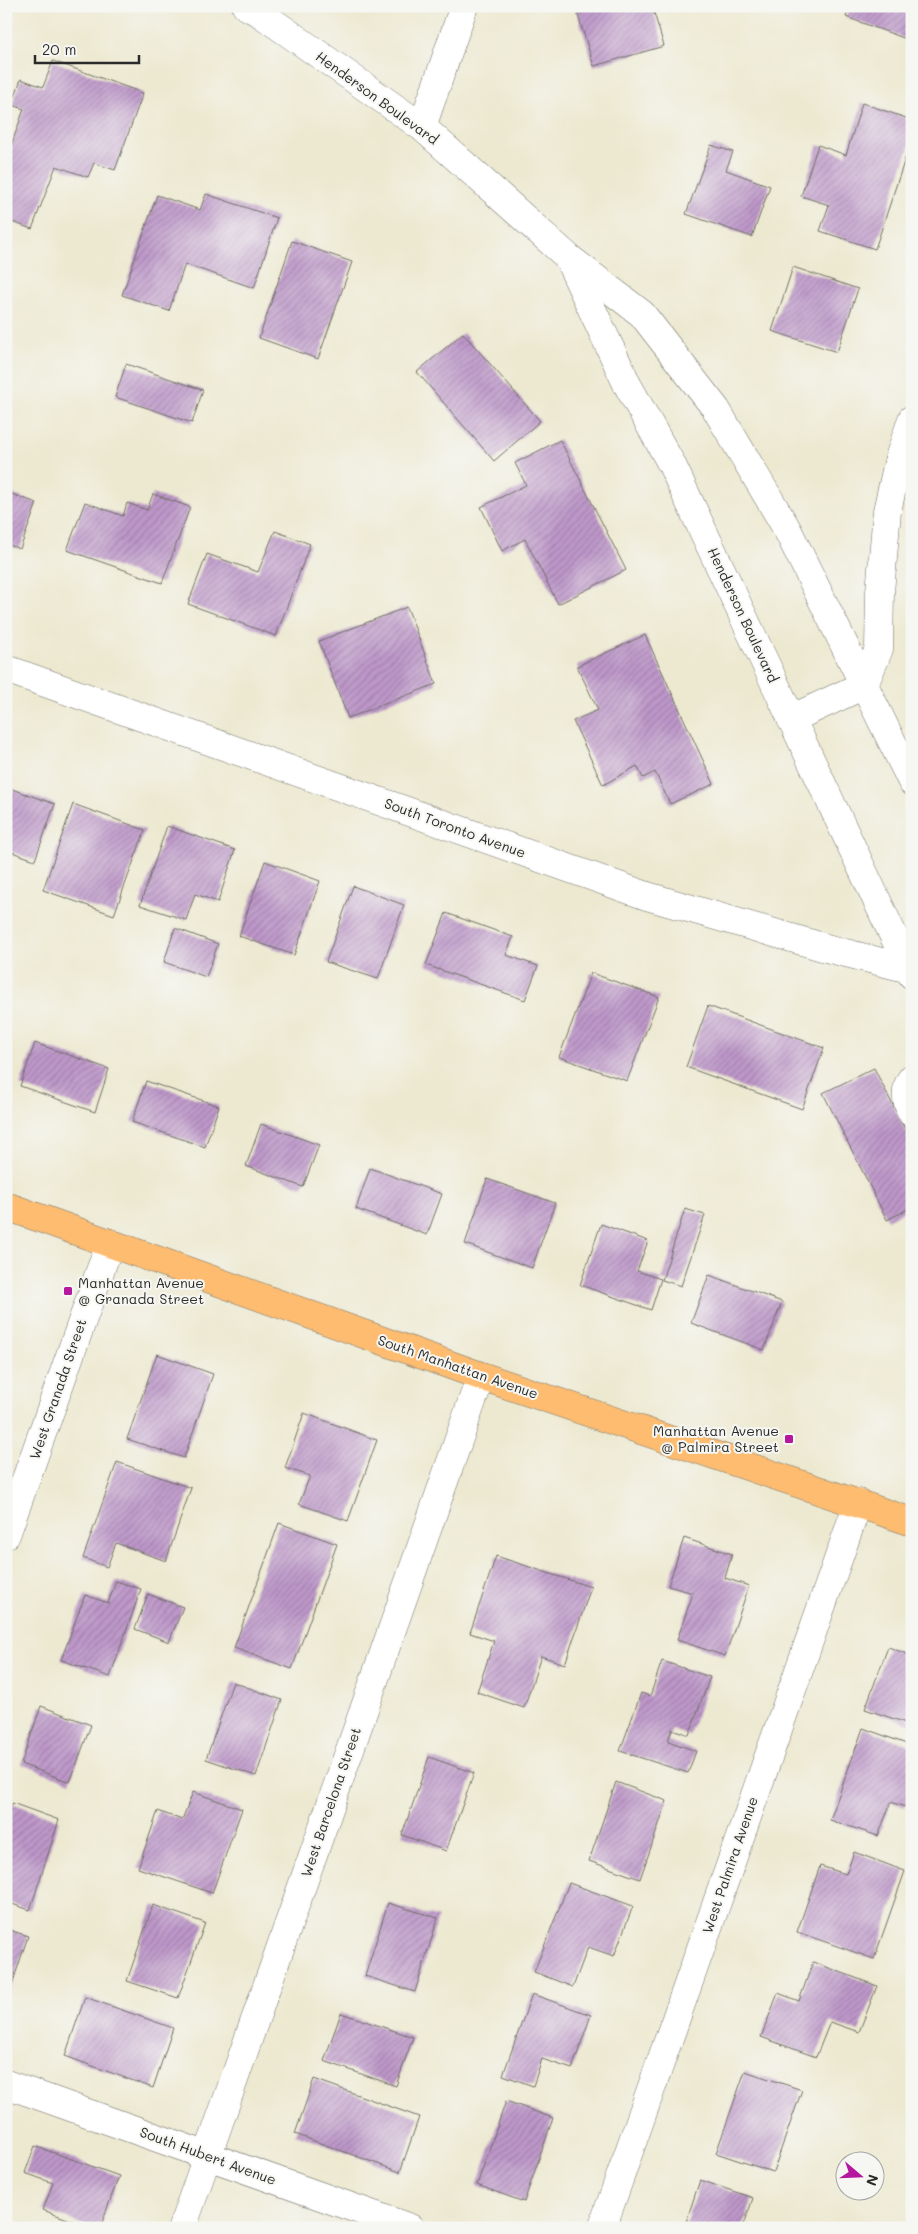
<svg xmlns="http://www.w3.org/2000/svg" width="918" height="2234" font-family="Mali,sans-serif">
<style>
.building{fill:url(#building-hatch)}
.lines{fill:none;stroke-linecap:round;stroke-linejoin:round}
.minor-casing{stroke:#6f6e65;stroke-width:29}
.major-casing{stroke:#6f6e65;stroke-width:29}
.minor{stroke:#fff;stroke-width:28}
.major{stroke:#fdbc70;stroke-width:28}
.poi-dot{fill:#b5179e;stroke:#f6f6f2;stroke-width:2}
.labels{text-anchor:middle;stroke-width:4;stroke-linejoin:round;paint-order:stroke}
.street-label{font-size:14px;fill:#2b2b2b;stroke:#f6f6f2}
.poi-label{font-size:14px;fill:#2b2b2b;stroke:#f6f6f2;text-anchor:start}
</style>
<defs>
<pattern id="building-hatch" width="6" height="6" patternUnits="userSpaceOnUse" patternTransform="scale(1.25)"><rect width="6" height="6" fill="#be98ca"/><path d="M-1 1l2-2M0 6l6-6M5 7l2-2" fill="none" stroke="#9b7ca4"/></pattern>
</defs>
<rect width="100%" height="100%" fill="#f6f6f2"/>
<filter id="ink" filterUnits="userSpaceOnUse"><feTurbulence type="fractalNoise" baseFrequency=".02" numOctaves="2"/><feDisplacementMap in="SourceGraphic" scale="10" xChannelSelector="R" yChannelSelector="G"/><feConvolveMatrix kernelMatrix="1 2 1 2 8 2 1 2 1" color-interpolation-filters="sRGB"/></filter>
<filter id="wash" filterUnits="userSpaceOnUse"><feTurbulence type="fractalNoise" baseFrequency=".0096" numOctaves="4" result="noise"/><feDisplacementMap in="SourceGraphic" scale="20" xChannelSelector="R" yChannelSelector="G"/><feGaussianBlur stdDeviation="1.12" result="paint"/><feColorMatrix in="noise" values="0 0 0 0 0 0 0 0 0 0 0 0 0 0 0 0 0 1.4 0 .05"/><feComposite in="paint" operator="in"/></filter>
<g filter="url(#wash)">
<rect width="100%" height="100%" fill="#ede9d1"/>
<g id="blocks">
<g class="building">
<path d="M 575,6 L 652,6 L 664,46 L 594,66 Z"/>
<path d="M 850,6 L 912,6 L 912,41 L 846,17 Z"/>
<path d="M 53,61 L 143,93 L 115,170 L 94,163 L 88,177 L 56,166 L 32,229 L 6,220 L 6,160 L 24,109 L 12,105 L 21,79 L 43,87 Z"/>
<path d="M 862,103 L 912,120 L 912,138 L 875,249 L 820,231 L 829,205 L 801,196 L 818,145 L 846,155 Z"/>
<path d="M 711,145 L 733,152 L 726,170 L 770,186 L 752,237 L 686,214 Z"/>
<path d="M 206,194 L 277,218 L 254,288 L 185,264 L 169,311 L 122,295 L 157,195 L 200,210 Z"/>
<path d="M 292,241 L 352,262 L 318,359 L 259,338 Z"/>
<path d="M 793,267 L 858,289 L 837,352 L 772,331 Z"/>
<path d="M 463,333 L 540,421 L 494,461 L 417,372 Z"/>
<path d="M 126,364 L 203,390 L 192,423 L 115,397 Z"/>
<path d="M 560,440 L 626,570 L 558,604 L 525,539 L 502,551 L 481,507 L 526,485 L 515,463 Z"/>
<path d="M 6,492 L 37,503 L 20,549 L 6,544 Z"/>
<path d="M 153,494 L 190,507 L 162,583 L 67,550 L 85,502 L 123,516 L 127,503 L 147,510 Z"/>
<path d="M 275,531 L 310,544 L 276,636 L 188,604 L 207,554 L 258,572 Z"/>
<path d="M 407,607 L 436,684 L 348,718 L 319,641 Z"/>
<path d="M 645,635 L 714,784 L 670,804 L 655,772 L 643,778 L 637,766 L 603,785 L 573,721 L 598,710 L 577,666 Z"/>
<path d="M 6,787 L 55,804 L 35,860 L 6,850 Z"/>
<path d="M 73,804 L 145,830 L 114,915 L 43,890 Z"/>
<path d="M 167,826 L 235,850 L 218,902 L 195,894 L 186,920 L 140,905 Z"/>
<path d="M 265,861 L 320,881 L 294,955 L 239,936 Z"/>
<path d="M 353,886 L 404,905 L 378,979 L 326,962 Z"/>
<path d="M 446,913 L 513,937 L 506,955 L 538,966 L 525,1000 L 426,965 Z"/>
<path d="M 175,928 L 218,944 L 206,977 L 164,962 Z"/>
<path d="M 591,973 L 659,997 L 627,1081 L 559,1057 Z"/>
<path d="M 708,1006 L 824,1048 L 802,1109 L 686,1067 Z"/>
<path d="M 35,1043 L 109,1069 L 95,1112 L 20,1086 Z"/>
<path d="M 874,1068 L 912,1143 L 912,1207 L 887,1220 L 823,1093 Z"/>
<path d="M 146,1081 L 219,1106 L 205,1147 L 132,1122 Z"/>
<path d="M 261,1124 L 319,1145 L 303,1187 L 246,1166 Z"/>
<path d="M 370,1168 L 442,1194 L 427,1235 L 356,1209 Z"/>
<path d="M 487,1179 L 555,1203 L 532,1268 L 465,1244 Z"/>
<path d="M 685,1209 L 705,1215 L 681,1286 L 662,1280 Z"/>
<path d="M 601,1224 L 648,1241 L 637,1271 L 661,1279 L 651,1310 L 580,1285 Z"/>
<path d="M 709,1275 L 782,1302 L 764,1350 L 691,1323 Z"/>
<path d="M 157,1354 L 213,1374 L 184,1458 L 127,1439 Z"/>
<path d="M 304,1413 L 377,1440 L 348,1521 L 299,1504 L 310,1476 L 285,1468 Z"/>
<path d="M 117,1462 L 191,1488 L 166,1561 L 116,1543 L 107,1567 L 83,1558 Z"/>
<path d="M 279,1523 L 337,1544 L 292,1669 L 234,1648 Z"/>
<path d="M 684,1538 L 732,1554 L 725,1578 L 749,1586 L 725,1656 L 677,1640 L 693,1593 L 668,1586 Z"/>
<path d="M 496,1556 L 591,1587 L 565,1664 L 541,1656 L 524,1708 L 477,1692 L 494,1641 L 470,1633 Z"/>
<path d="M 116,1581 L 141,1589 L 110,1677 L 61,1660 L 85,1595 L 108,1603 Z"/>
<path d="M 148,1594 L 183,1607 L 169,1642 L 135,1629 Z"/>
<path d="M 888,1647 L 910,1655 L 912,1652 L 912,1725 L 865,1709 Z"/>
<path d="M 662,1661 L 710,1677 L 689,1735 L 672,1729 L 668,1741 L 696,1751 L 688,1773 L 620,1751 L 641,1693 L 650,1696 Z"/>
<path d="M 233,1682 L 282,1700 L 256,1776 L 206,1759 Z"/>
<path d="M 41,1706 L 91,1725 L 70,1782 L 21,1764 Z"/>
<path d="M 863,1728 L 912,1746 L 912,1788 L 905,1807 L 891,1802 L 878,1836 L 830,1820 Z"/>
<path d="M 429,1757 L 474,1773 L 446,1851 L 402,1835 Z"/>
<path d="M 616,1782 L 667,1801 L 640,1879 L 589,1861 Z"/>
<path d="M 193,1792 L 242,1809 L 212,1893 L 138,1868 L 158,1811 L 182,1820 Z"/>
<path d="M 12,1803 L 59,1820 L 30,1910 L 6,1902 L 6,1821 Z"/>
<path d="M 854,1852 L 905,1871 L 874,1959 L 797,1932 L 820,1866 L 846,1874 Z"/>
<path d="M 569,1883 L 633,1906 L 614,1956 L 588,1947 L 573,1987 L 534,1972 Z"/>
<path d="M 388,1903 L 438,1918 L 415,1992 L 365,1976 Z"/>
<path d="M 153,1905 L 205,1923 L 178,1998 L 127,1981 Z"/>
<path d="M 6,1929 L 28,1936 L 9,1994 L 6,1993 Z"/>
<path d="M 813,1962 L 877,1986 L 859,2032 L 830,2022 L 816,2057 L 761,2037 L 778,1993 L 799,2001 Z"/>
<path d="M 532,1994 L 591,2015 L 572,2069 L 542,2059 L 533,2086 L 503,2075 Z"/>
<path d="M 85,1997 L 173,2028 L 153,2088 L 65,2056 Z"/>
<path d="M 341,2013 L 413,2037 L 396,2086 L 324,2061 Z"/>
<path d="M 745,2071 L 802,2090 L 773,2172 L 716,2153 Z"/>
<path d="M 314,2079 L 419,2117 L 400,2172 L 295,2134 Z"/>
<path d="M 506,2101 L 553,2118 L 524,2202 L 477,2185 Z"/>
<path d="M 35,2146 L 119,2176 L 100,2228 L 92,2228 L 43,2210 L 53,2183 L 25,2173 Z"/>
<path d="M 700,2180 L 753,2198 L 743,2228 L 684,2228 Z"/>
</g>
</g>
</g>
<g filter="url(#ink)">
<use href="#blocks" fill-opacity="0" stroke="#6f6e65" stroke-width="1"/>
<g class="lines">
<defs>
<g id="minor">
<path d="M 246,6 L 260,13 L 422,127 L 569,258 L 642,314 L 716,409 L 787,529 L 912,782"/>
<path d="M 422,127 L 464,6"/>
<path d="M 570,262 L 627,384 L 672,465 L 912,975"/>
<path d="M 6,669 L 647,896 L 826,948 L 909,969"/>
<path d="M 791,719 L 864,685 L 879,649 L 880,592 L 887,511 L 899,458 L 912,419"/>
<path d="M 912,1078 C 904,1088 906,1103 912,1113"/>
<path d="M 6,1535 L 110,1243"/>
<path d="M 6,2084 L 410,2228"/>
<path d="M 182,2228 L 481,1376"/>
<path d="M 602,2228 L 858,1503"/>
</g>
<path id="major" d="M 6,1206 L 481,1376 L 912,1522"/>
</defs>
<use href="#minor" class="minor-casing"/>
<use href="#major" class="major-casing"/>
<use href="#minor" class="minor"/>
<use href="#major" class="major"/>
</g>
</g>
<g class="poi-dot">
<rect x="63" y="1286" width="10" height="10" rx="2.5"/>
<rect x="784" y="1434" width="10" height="10" rx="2.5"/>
</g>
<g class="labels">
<g class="street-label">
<text transform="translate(377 98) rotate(36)" y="5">Henderson Boulevard</text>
<text transform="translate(743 615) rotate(65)" y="5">Henderson Boulevard</text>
<text transform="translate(455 828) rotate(20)" y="5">South Toronto Avenue</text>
<text transform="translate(458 1367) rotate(19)" y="5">South Manhattan Avenue</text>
<text transform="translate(58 1389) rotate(-71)" y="5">West Granada Street</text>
<text transform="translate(331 1802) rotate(-71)" y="5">West Barcelona Street</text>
<text transform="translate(730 1865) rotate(-71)" y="5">West Palmira Avenue</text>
<text transform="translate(208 2156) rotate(20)" y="5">South Hubert Avenue</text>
</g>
<g class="poi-label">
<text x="78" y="1288">Manhattan Avenue<tspan x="78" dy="16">@ Granada Street</tspan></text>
<text x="779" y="1436" text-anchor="end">Manhattan Avenue<tspan x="779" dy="16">@ Palmira Street</tspan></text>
</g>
</g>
<rect width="918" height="2234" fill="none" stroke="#f6f6f2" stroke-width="25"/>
<g transform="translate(860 2176) rotate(109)"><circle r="24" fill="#f6f6f2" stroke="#a5a5a2"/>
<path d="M0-4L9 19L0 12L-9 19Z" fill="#b5179e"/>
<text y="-8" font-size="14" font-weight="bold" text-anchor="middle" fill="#2b2b2b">N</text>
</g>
<path d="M35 55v8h104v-8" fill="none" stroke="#2b2b2b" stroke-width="2.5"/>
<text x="42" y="55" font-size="15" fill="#2b2b2b" stroke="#f6f6f2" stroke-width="4" paint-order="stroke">20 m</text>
</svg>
